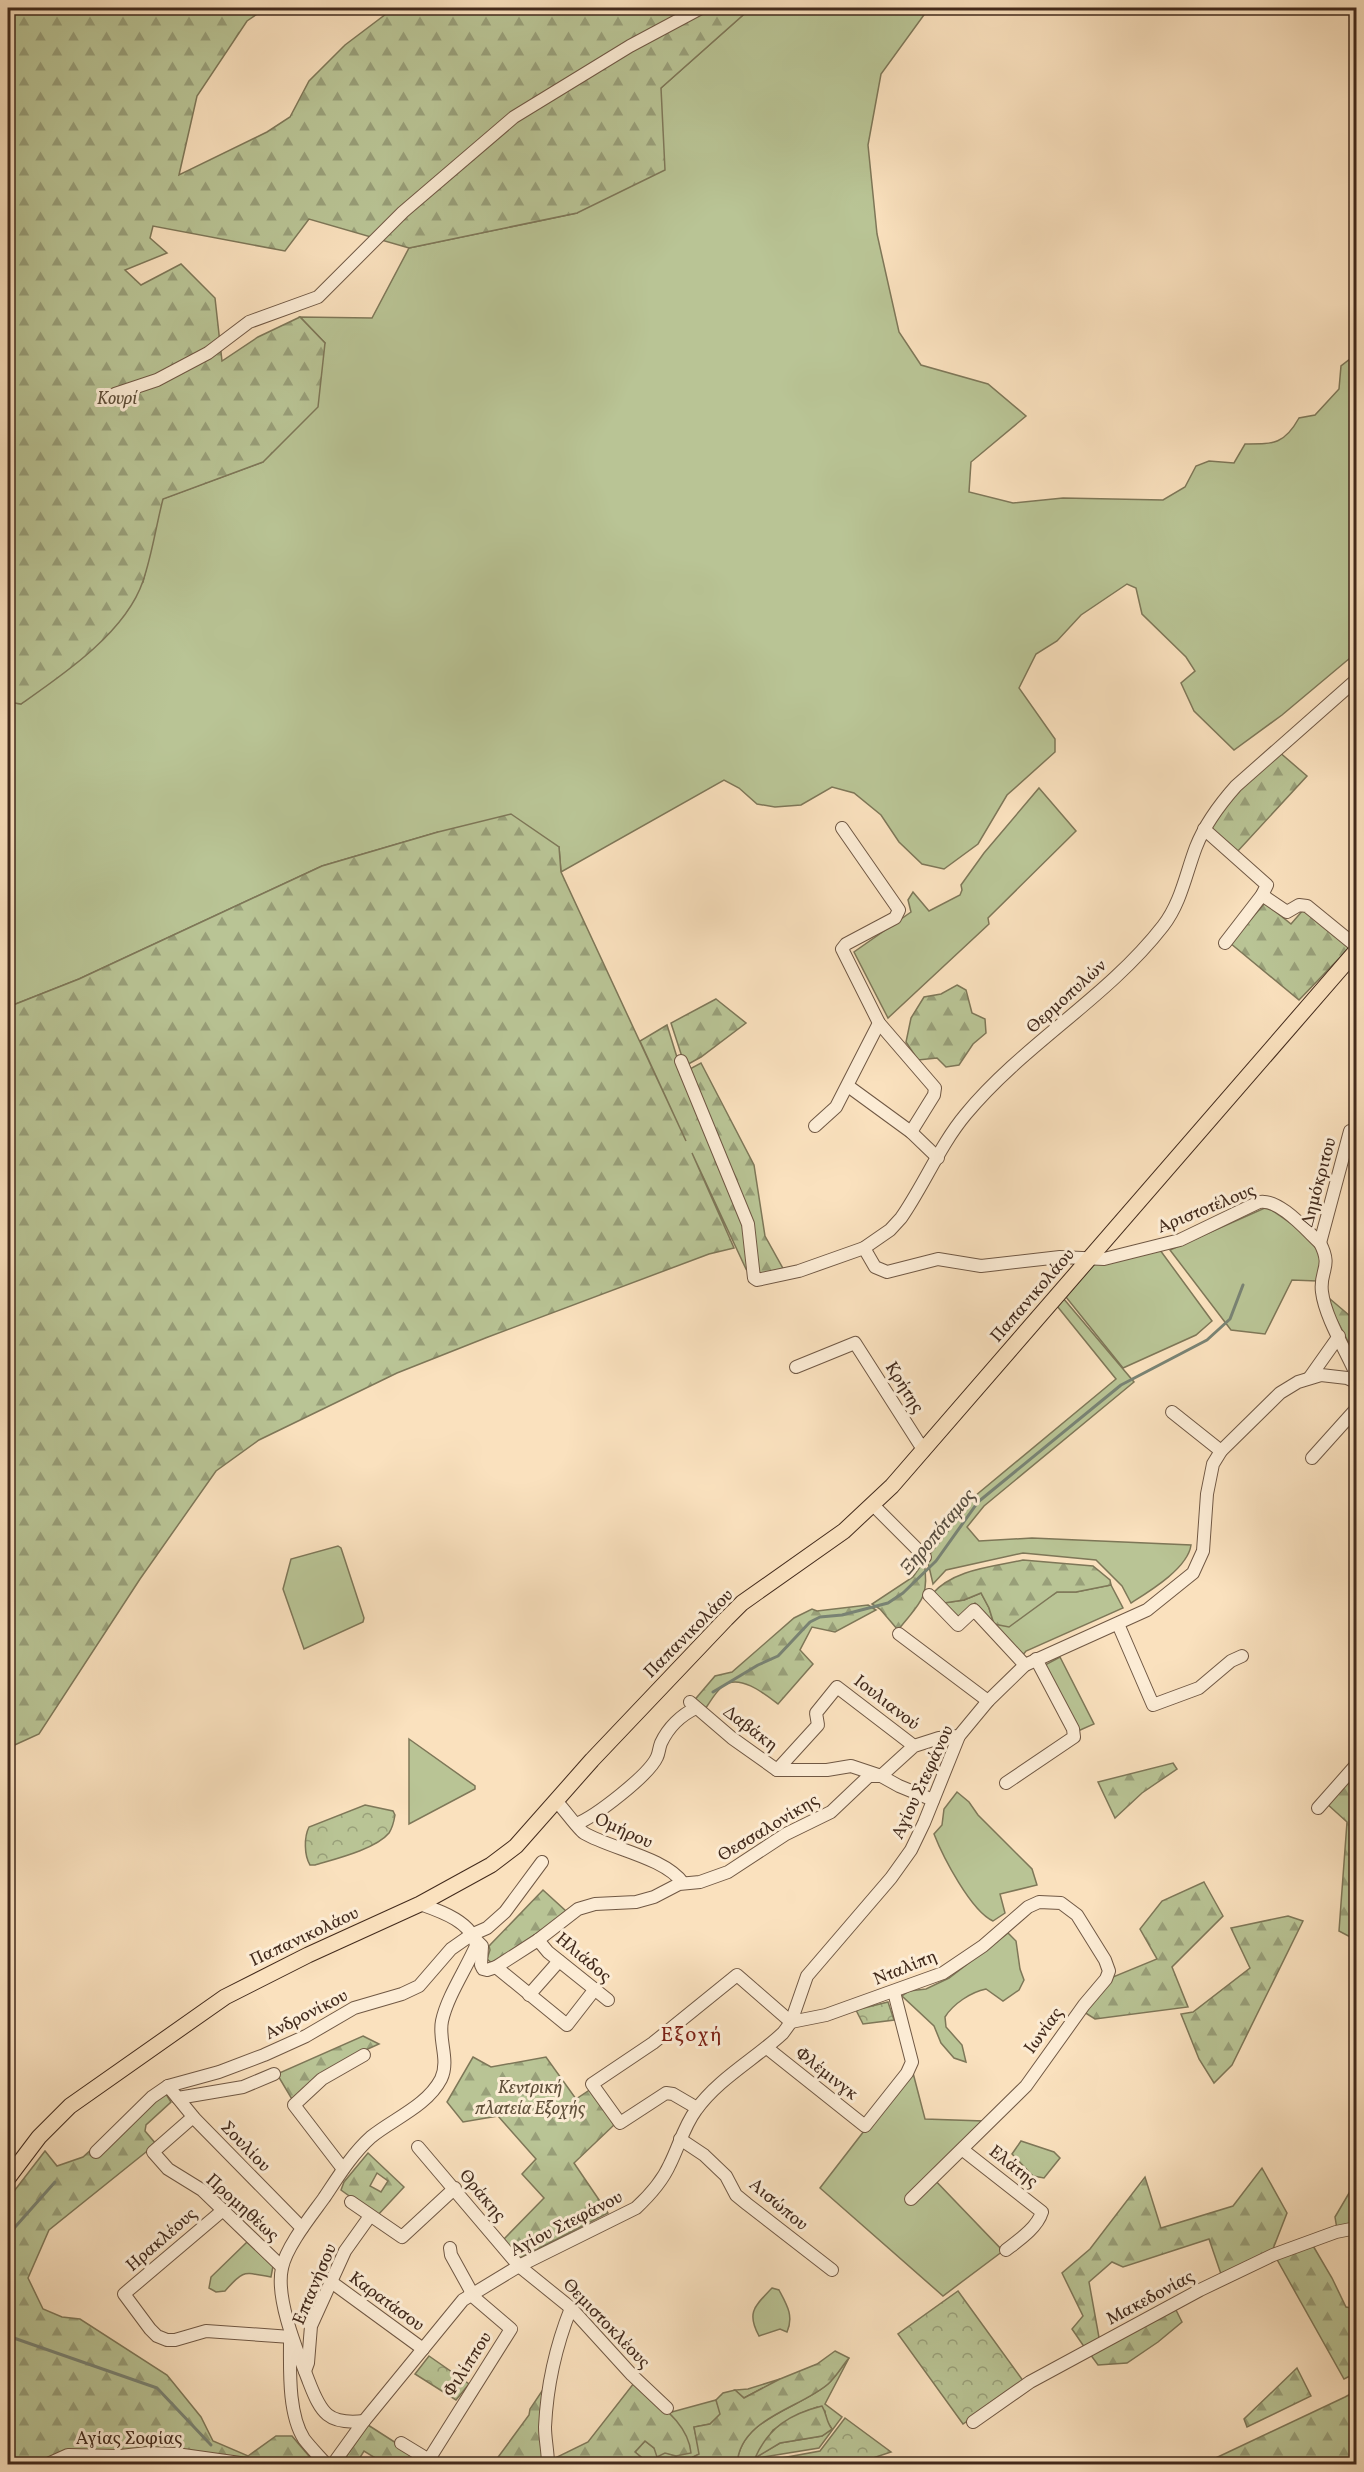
<svg xmlns="http://www.w3.org/2000/svg" width="1364" height="2472" font-family="Vollkorn,serif">
<style>
.grass{fill:#b9c495;stroke:#7e7758;stroke-width:1.5;fill-rule:evenodd}
.forest{fill:url(#forest-firs);stroke:#7e7758;stroke-width:1.5;fill-rule:evenodd}
.park{fill:url(#park-crowns);stroke:#7e7758;stroke-width:1.5}
.lines{fill:none;stroke-linecap:round;stroke-linejoin:round}
.stream{stroke:#798374;stroke-width:3}
.minor-casing{stroke:#705844;stroke-width:14}
.major-casing{stroke:#422a1c;stroke-width:17}
.minor{stroke:#fcecd5;stroke-width:12}
.major{stroke:#fae1be;stroke-width:15}
.labels{text-anchor:middle;stroke-width:6;stroke-linejoin:round;paint-order:stroke}
.park-label{font-size:18px;font-style:italic;fill:#60503a;stroke:#fcecd5}
.street-label{font-size:18px;fill:#422a1c;stroke:#fcecd5}
.water-label{font-size:20px;font-style:italic;fill:#594f41;stroke:#fcecd5}
.quarter-label{font-size:21px;letter-spacing:1.5px;fill:#7a1f14;stroke:#fcecd5}
</style>
<defs>
<pattern id="forest-firs" width="22" height="20" patternUnits="userSpaceOnUse" patternTransform="scale(1.5)"><rect width="22" height="20" fill="#b9c495"/><path d="M5 1l3.5 6h-7zM16 11l3.5 6h-7z" fill="#989f79"/></pattern>
<pattern id="park-crowns" width="20" height="18" patternUnits="userSpaceOnUse" patternTransform="scale(1.5)"><rect width="20" height="18" fill="#b9c495"/><path d="M2 6a3 3 0 1 1 6 0M12 15a3 3 0 1 1 6 0" fill="none" stroke="#989f79"/></pattern>
</defs>
<rect width="100%" height="100%" fill="#fae1be"/>
<filter id="stains"><feTurbulence type="fractalNoise" baseFrequency=".00333" numOctaves="4"/><feColorMatrix values="0 0 0 0 .2 0 0 0 0 .09 0 0 0 0 .02 0 0 0 .5 -.17"/></filter>
<radialGradient id="worn" r=".72"><stop offset=".6" stop-color="#630" stop-opacity="0"/><stop offset="1" stop-color="#630" stop-opacity=".3"/></radialGradient>
<g class="grass">
<path d="M 751,8 L 929,8 L 881,74 L 868,145 L 877,234 L 899,332 L 921,365 L 988,384 L 1026,416 L 971,462 L 969,492 L 1013,503 L 1063,498 L 1163,500 L 1185,487 L 1196,466 L 1209,461 L 1234,463 L 1245,444 C 1273,444 1284,445 1299,418 L 1315,415 L 1339,389 L 1341,366 L 1350,359 L 1356,358 L 1356,653 L 1282,715 L 1234,750 L 1194,711 L 1181,683 L 1195,671 L 1186,657 L 1142,614 L 1136,588 L 1127,584 L 1081,615 L 1057,641 L 1036,654 L 1019,688 L 1055,739 L 1055,752 L 1007,795 L 978,844 L 944,869 L 922,864 L 899,842 L 881,815 L 854,793 L 832,787 L 801,805 L 775,807 L 757,804 L 739,788 L 724,780 L 561,872 L 559,847 L 438,832 L 322,866 L 79,979 L 8,1007 L 8,702 L 21,704 L 143,582 L 162,499 L 263,462 L 325,343 L 300,317 L 372,318 L 409,248 L 577,213 L 661,88 Z"/>
<path d="M 1039,788 L 1076,831 L 988,918 L 989,924 L 888,1018 L 854,952 L 911,912 L 908,900 L 913,892 L 929,911 L 960,895 L 962,890 L 961,885 L 984,853 Z"/>
<path d="M 1267,1207 C 1284,1219 1319,1239 1321,1262 C 1322,1267 1318,1275 1317,1281 L 1292,1280 L 1265,1334 L 1231,1330 L 1170,1250 Z"/>
<path d="M 1160,1250 L 1212,1321 L 1196,1335 L 1123,1368 L 1066,1297 L 1095,1263 Z"/>
<path d="M 1063,1298 L 1134,1382 L 984,1506 L 967,1527 L 979,1541 L 1032,1538 L 1191,1545 C 1188,1568 1150,1591 1131,1603 L 1122,1586 L 1096,1560 L 1023,1553 L 946,1570 L 933,1584 L 927,1558 L 975,1496 L 1116,1379 L 1057,1306 Z"/>
<path d="M 338,1546 L 341,1548 L 364,1618 L 363,1622 L 304,1649 L 283,1589 L 291,1559 Z"/>
<path d="M 1111,1585 L 1123,1608 L 1026,1651 L 1022,1656 L 975,1603 L 959,1617 L 944,1603 L 964,1600 L 981,1593 L 989,1608 L 994,1624 L 1035,1606 L 1057,1592 L 1076,1592 Z"/>
<path d="M 1060,1657 L 1094,1724 L 1078,1731 L 1045,1665 Z"/>
<path d="M 409,1739 L 475,1786 L 475,1789 L 409,1824 Z"/>
<path d="M 957,1792 L 969,1802 L 978,1815 L 1032,1869 L 1037,1885 L 1000,1894 L 1005,1913 L 993,1921 C 971,1911 943,1857 934,1834 L 942,1825 L 944,1809 Z"/>
<path d="M 1008,1933 L 1016,1941 L 1020,1969 L 1024,1980 L 1019,1990 L 1003,2001 L 986,1989 C 971,1992 953,2004 945,2017 L 946,2027 L 962,2045 L 966,2062 L 954,2058 L 941,2043 L 934,2026 L 902,1996 L 909,1991 L 926,1989 L 949,1978 Z"/>
<path d="M 912,2069 L 925,2119 L 983,2121 L 930,2175 L 1003,2251 L 943,2296 L 820,2188 Z"/>
<path d="M 1021,2141 L 1054,2152 L 1060,2158 L 1044,2178 L 1033,2176 L 1012,2154 Z"/>
<path d="M 1355,2183 L 1356,2224 L 1337,2229 L 1335,2217 Z"/>
<path d="M 247,2242 L 273,2266 L 271,2277 C 244,2273 245,2268 225,2291 L 216,2292 L 209,2288 L 211,2277 Z"/>
<path d="M 772,2288 L 779,2290 C 787,2305 794,2316 787,2332 L 780,2329 L 759,2336 C 746,2312 755,2306 772,2288 Z"/>
<path d="M 849,2358 L 825,2404 L 842,2417 L 819,2448 L 758,2458 L 755,2464 L 737,2464 C 740,2418 799,2409 828,2384 C 836,2377 842,2366 849,2358 ZM 817,2407 L 825,2411 L 826,2420 L 832,2429 L 822,2436 L 780,2443 L 756,2457 L 773,2430 L 799,2414 Z"/>
<path d="M 780,2379 L 744,2398 L 735,2390 L 748,2389 Z"/>
<path d="M 716,2400 L 721,2414 L 710,2424 L 694,2427 L 700,2454 L 679,2464 L 660,2464 L 654,2462 L 644,2464 L 642,2458 L 635,2452 L 645,2441 L 654,2448 L 676,2456 L 668,2413 Z"/>
<path d="M 139,2459 L 179,2460 L 190,2464 L 120,2464 L 121,2462 Z"/>
</g>
<g class="forest">
<path d="M 8,8 L 266,8 L 247,21 L 197,96 L 179,175 L 267,132 L 290,117 L 309,81 L 345,45 L 394,8 L 755,8 L 751,8 L 661,88 L 665,170 L 577,213 L 409,248 L 309,219 L 285,251 L 153,226 L 150,238 L 167,253 L 125,270 L 141,285 L 181,264 L 215,298 L 222,361 L 258,337 L 300,317 L 325,343 L 318,407 L 263,462 L 163,499 C 156,526 152,555 143,581 C 126,632 64,674 21,704 L 8,702 Z"/>
<path d="M 1278,751 L 1307,776 L 1237,852 L 1211,828 L 1237,791 Z"/>
<path d="M 511,814 L 559,847 L 561,872 L 686,1141 L 640,1041 L 667,1025 L 680,1067 L 745,1224 L 748,1267 L 746,1269 L 692,1153 L 734,1248 L 709,1254 L 488,1337 L 397,1373 L 259,1440 L 216,1471 L 140,1579 L 39,1734 L 8,1748 L 8,1007 L 79,979 L 322,866 L 438,832 Z"/>
<path d="M 1265,903 L 1291,924 L 1304,909 L 1350,947 L 1299,1000 L 1230,943 Z"/>
<path d="M 957,985 L 966,990 L 972,1013 L 985,1019 L 986,1033 L 973,1044 L 959,1065 L 946,1067 L 937,1058 L 918,1060 L 906,1042 L 911,1018 L 924,997 L 941,994 Z"/>
<path d="M 716,999 L 746,1023 L 701,1057 L 685,1066 L 671,1023 Z"/>
<path d="M 701,1063 L 754,1165 L 765,1236 L 785,1272 L 756,1276 L 751,1223 L 686,1071 Z"/>
<path d="M 1323,1293 L 1356,1321 L 1356,1357 Z"/>
<path d="M 1023,1560 L 1093,1566 L 1110,1580 L 1111,1585 L 1076,1592 L 1057,1592 L 1009,1627 L 994,1624 L 989,1608 L 981,1593 L 964,1600 L 944,1603 L 932,1594 C 954,1569 992,1567 1023,1560 Z"/>
<path d="M 924,1561 C 930,1599 920,1602 898,1630 L 880,1609 L 872,1604 L 913,1577 Z"/>
<path d="M 868,1605 L 876,1610 L 835,1632 L 812,1627 L 800,1650 L 813,1664 L 778,1704 C 765,1694 739,1673 723,1686 C 715,1692 709,1704 703,1712 L 692,1703 L 715,1676 L 732,1672 L 794,1618 L 812,1609 L 817,1611 Z"/>
<path d="M 1173,1763 L 1177,1769 L 1142,1793 L 1115,1818 L 1098,1782 Z"/>
<path d="M 1356,1769 L 1356,1940 L 1339,1931 L 1347,1822 L 1326,1803 Z"/>
<path d="M 1204,1882 L 1223,1916 L 1172,1967 L 1188,2007 L 1095,2019 L 1084,2012 L 1108,1979 L 1157,1959 L 1140,1929 L 1162,1901 Z"/>
<path d="M 543,1890 L 567,1912 L 493,1964 L 487,1959 L 490,1950 L 489,1946 Z"/>
<path d="M 1288,1916 L 1303,1921 L 1232,2065 L 1214,2083 L 1199,2059 L 1181,2014 L 1193,2012 L 1250,1968 L 1231,1928 Z"/>
<path d="M 363,2036 L 379,2044 L 348,2058 L 293,2101 L 277,2074 Z"/>
<path d="M 473,2057 L 491,2067 L 546,2057 L 576,2099 L 591,2089 L 614,2125 L 574,2163 L 608,2213 L 518,2259 L 503,2240 L 544,2198 L 522,2174 L 536,2159 L 498,2116 L 463,2122 L 447,2102 Z"/>
<path d="M 161,2086 L 171,2102 L 146,2125 L 145,2131 L 156,2144 L 49,2230 L 28,2278 L 43,2309 L 62,2317 L 80,2319 L 167,2375 L 201,2417 L 213,2441 L 248,2456 L 276,2436 L 292,2436 L 314,2462 L 314,2464 L 257,2464 L 175,2451 L 121,2453 L 44,2464 L 8,2464 L 8,2199 L 45,2151 L 57,2166 L 83,2157 Z"/>
<path d="M 368,2153 L 404,2187 L 377,2216 L 341,2190 L 344,2182 ZM 377,2173 L 388,2181 L 381,2192 L 370,2186 Z"/>
<path d="M 1262,2168 L 1287,2213 L 1271,2254 L 1222,2277 L 1209,2239 L 1123,2267 L 1112,2262 L 1089,2282 L 1100,2343 L 1087,2351 L 1072,2329 L 1083,2316 L 1062,2273 L 1090,2249 L 1145,2177 L 1161,2228 L 1233,2206 Z"/>
<path d="M 1312,2244 L 1332,2278 L 1346,2307 L 1356,2309 L 1356,2373 L 1344,2379 L 1275,2256 Z"/>
<path d="M 1174,2306 L 1182,2322 L 1158,2342 L 1127,2363 L 1098,2365 L 1090,2354 Z"/>
<path d="M 835,2351 L 849,2358 C 842,2366 836,2377 828,2384 C 799,2409 740,2418 737,2464 L 679,2464 L 699,2454 L 694,2427 L 710,2424 L 720,2414 L 716,2400 L 723,2393 L 735,2390 L 744,2398 L 780,2379 L 817,2364 Z"/>
<path d="M 1297,2368 L 1311,2396 L 1247,2427 L 1244,2419 Z"/>
<path d="M 634,2383 C 656,2403 688,2421 691,2453 L 676,2456 L 665,2453 L 657,2457 L 654,2448 L 645,2441 L 635,2452 L 642,2458 L 644,2464 L 553,2464 L 551,2460 L 588,2442 Z"/>
<path d="M 546,2385 L 545,2464 L 500,2464 L 496,2460 L 529,2415 L 530,2409 Z"/>
<path d="M 1356,2391 L 1356,2464 L 1203,2464 L 1345,2397 Z"/>
<path d="M 822,2406 C 827,2414 826,2422 832,2429 L 822,2436 L 780,2443 L 755,2458 C 769,2427 790,2414 822,2406 Z"/>
<path d="M 368,2425 L 418,2457 L 414,2464 L 385,2464 L 364,2451 L 356,2464 L 341,2464 Z"/>
</g>
<g class="park">
<path d="M 365,1805 L 393,1811 L 395,1815 C 394,1821 393,1827 389,1833 C 376,1849 335,1859 315,1865 L 310,1865 C 304,1855 304,1837 309,1827 Z"/>
<path d="M 888,2002 L 894,2020 L 863,2024 L 856,2010 Z"/>
<path d="M 958,2291 L 1024,2382 L 963,2424 L 898,2334 Z"/>
<path d="M 429,2356 L 469,2384 L 456,2400 L 415,2374 Z"/>
<path d="M 845,2418 L 891,2452 L 855,2464 L 759,2464 L 760,2462 L 820,2451 Z"/>
</g>
<g class="lines">
<g class="stream">
<path d="M 713,1692 L 758,1665 L 778,1656 L 810,1622 L 820,1617 L 842,1615 L 888,1603 L 903,1593 L 936,1561 L 978,1502 L 1121,1385 L 1207,1340 L 1230,1319 L 1243,1285"/>
<path d="M 8,2235 L 55,2182"/>
<path d="M 8,2336 L 157,2388 L 211,2445"/>
</g>
<defs>
<g id="minor">
<path d="M 115,394 L 157,380 L 208,353 L 249,322 L 318,297 L 403,212 L 514,117 L 630,46 L 701,8"/>
<path d="M 842,828 L 899,910 L 895,918 L 846,944 L 842,949 L 879,1023 L 935,1088 L 934,1095 L 911,1132"/>
<path d="M 1204,829 L 1267,885 L 1262,895 L 1225,943"/>
<path d="M 1262,895 L 1287,912 L 1299,905 L 1307,906 L 1356,946"/>
<path d="M 681,1061 L 748,1224 L 754,1278 L 757,1280 L 799,1271 L 864,1248 L 890,1230 L 901,1218 C 924,1185 940,1145 966,1114 C 1024,1044 1107,998 1163,926 C 1181,903 1186,873 1196,847 C 1205,824 1220,804 1236,786 L 1356,680"/>
<path d="M 848,1086 L 911,1132 L 938,1158"/>
<path d="M 815,1126 L 836,1107 L 879,1023"/>
<path d="M 1320,1243 L 1350,1131"/>
<path d="M 864,1248 L 875,1267 L 887,1272 L 938,1259 L 981,1266 L 1060,1257 L 1104,1259 L 1180,1240 L 1259,1202 C 1279,1198 1306,1230 1320,1243 C 1333,1268 1319,1270 1322,1292 C 1325,1317 1346,1351 1356,1374"/>
<path d="M 796,1367 L 855,1343 L 924,1451"/>
<path d="M 1310,1377 L 1339,1336"/>
<path d="M 1172,1412 L 1221,1451"/>
<path d="M 1312,1458 L 1356,1409"/>
<path d="M 873,1505 L 925,1557"/>
<path d="M 929,1595 L 958,1625 L 974,1610 L 1025,1665"/>
<path d="M 1118,1624 L 1153,1705 L 1199,1688 L 1231,1661 L 1242,1656"/>
<path d="M 899,1634 L 988,1701"/>
<path d="M 690,1702 L 732,1738 L 777,1770 L 827,1770 L 851,1766 L 881,1776 L 899,1786 L 933,1800"/>
<path d="M 777,1770 L 818,1725 L 816,1713 L 837,1687 L 914,1746"/>
<path d="M 1006,1783 L 1074,1737 L 1073,1729 L 1036,1659"/>
<path d="M 557,1802 C 564,1809 578,1829 584,1833 C 611,1849 664,1857 683,1883"/>
<path d="M 1318,1808 L 1356,1765"/>
<path d="M 576,1824 C 595,1817 649,1775 657,1757 C 659,1753 659,1748 661,1743 C 668,1728 681,1715 696,1708"/>
<path d="M 476,1940 L 482,1946 L 481,1965 L 483,1969 L 487,1970 L 496,1967 L 538,1940 L 578,1909 L 595,1904 L 636,1902 L 654,1897 L 679,1884 L 700,1882 L 728,1872 L 786,1834 L 831,1812 L 869,1776 L 881,1776 L 914,1746 L 939,1738 L 959,1736"/>
<path d="M 538,1940 L 548,1952 L 608,2000"/>
<path d="M 496,1967 L 567,2025 L 595,1989"/>
<path d="M 529,1995 L 559,1961"/>
<path d="M 791,2022 L 826,2015 L 943,1973 L 983,1946 L 1028,1907 L 1039,1902 L 1061,1903 L 1077,1915 L 1105,1960 L 1109,1971 L 1106,1979 L 1084,2005 L 1026,2086 L 911,2199"/>
<path d="M 767,2048 L 865,2126 L 907,2073 L 912,2062 L 894,1992"/>
<path d="M 168,2086 L 195,2119 L 302,2228"/>
<path d="M 178,2098 L 243,2087 L 274,2074"/>
<path d="M 697,2108 L 673,2094 L 666,2093 L 620,2123 L 592,2084 L 653,2043 L 737,1975 L 791,2022"/>
<path d="M 193,2117 L 153,2152 L 168,2169 L 202,2190 L 282,2267"/>
<path d="M 680,2139 L 704,2155 L 726,2176 L 736,2195 L 747,2204 L 832,2270"/>
<path d="M 418,2147 L 519,2266 L 571,2308 L 632,2375 L 667,2408"/>
<path d="M 963,2150 L 1042,2212 C 1037,2228 1019,2240 1006,2250"/>
<path d="M 96,2152 L 152,2097 L 168,2086 L 219,2072 L 264,2055 L 306,2036 L 354,2008 L 402,1994 L 419,1986 L 451,1949 L 471,1935 L 487,1928 L 505,1912 L 542,1862"/>
<path d="M 343,2169 L 294,2105 L 322,2079 L 364,2055"/>
<path d="M 351,2202 L 402,2237 L 455,2188"/>
<path d="M 222,2211 L 124,2294 L 150,2329 L 157,2336 L 167,2340 L 175,2340 L 206,2331 L 291,2337"/>
<path d="M 450,2248 L 451,2255 L 472,2293"/>
<path d="M 330,2281 L 423,2349"/>
<path d="M 290,2341 C 290,2370 288,2414 304,2439 C 311,2448 319,2456 326,2464"/>
<path d="M 305,2371 L 308,2363 L 311,2326 L 345,2251 L 370,2216"/>
<path d="M 364,2421 C 328,2425 321,2413 309,2382 C 298,2353 275,2299 282,2268 C 286,2247 311,2216 324,2198 C 338,2177 352,2154 371,2137 C 393,2119 427,2106 441,2079 C 450,2060 438,2040 442,2021 C 447,1997 466,1969 476,1946 C 473,1922 440,1911 420,1904"/>
<path d="M 973,2422 L 1030,2382 L 1200,2290 L 1273,2255 L 1336,2232 L 1356,2228"/>
<path d="M 401,2443 L 429,2460"/>
<path d="M 48,2464 L 68,2455 L 120,2456 L 148,2453 L 176,2454 L 247,2464"/>
<path d="M 333,2464 L 364,2421 L 463,2300 L 519,2266 L 636,2208 C 650,2195 662,2182 670,2164 C 679,2146 684,2126 696,2110 C 718,2079 755,2059 783,2033 L 791,2022 L 807,1976 L 891,1878 L 911,1850 L 924,1823 L 959,1736 L 988,1701 L 1025,1665 L 1147,1610 L 1193,1573 L 1203,1551 L 1207,1494 L 1213,1464 L 1221,1451 L 1280,1393 L 1298,1382 L 1321,1375 L 1347,1378 L 1356,1382"/>
<path d="M 426,2464 L 511,2329 L 470,2294"/>
<path d="M 548,2464 C 548,2452 545,2439 545,2427 C 547,2384 555,2348 571,2308"/>
</g>
<path id="major" d="M 8,2178 L 39,2137 L 70,2106 L 225,1997 L 308,1955 L 420,1904 L 491,1865 L 516,1846 L 592,1760 L 726,1619 L 742,1603 L 844,1531 L 892,1486 L 1356,951"/>
</defs>
<use href="#minor" class="minor-casing"/>
<use href="#major" class="major-casing"/>
<use href="#minor" class="minor"/>
<use href="#major" class="major"/>
</g>
<g class="labels">
<g class="park-label">
<text x="117" y="404">Κουρί</text>
<text x="530" y="2093">Κεντρική<tspan x="530" dy="21">πλατεία Εξοχής</tspan></text>
</g>
<g class="street-label">
<text transform="translate(1066 996) rotate(-42)" y="6">Θερμοπυλών</text>
<text transform="translate(1318 1182) rotate(-75)" y="6">Δημόκριτου</text>
<text transform="translate(1206 1208) rotate(-22)" y="6">Αριστοτέλους</text>
<text transform="translate(1032 1295) rotate(-49)" y="6">Παπανικολάου</text>
<text transform="translate(905 1387) rotate(58)" y="6">Κρήτης</text>
<text transform="translate(688 1633) rotate(-45)" y="6">Παπανικολάου</text>
<text transform="translate(887 1702) rotate(38)" y="6">Ιουλιανού</text>
<text transform="translate(751 1728) rotate(37)" y="6">Δαβάκη</text>
<text transform="translate(922 1782) rotate(-65)" y="6">Αγίου Στεφάνου</text>
<text transform="translate(768 1827) rotate(-31)" y="6">Θεσσαλονίκης</text>
<text transform="translate(624 1830) rotate(25)" y="6">Ομήρου</text>
<text transform="translate(304 1936) rotate(-25)" y="6">Παπανικολάου</text>
<text transform="translate(584 1957) rotate(40)" y="6">Ηλιάδος</text>
<text transform="translate(905 1967) rotate(-22)" y="6">Νταλίπη</text>
<text transform="translate(306 2014) rotate(-27)" y="6">Ανδρονίκου</text>
<text transform="translate(1043 2030) rotate(-54)" y="6">Ιωνίας</text>
<text transform="translate(827 2073) rotate(38)" y="6">Φλέμινγκ</text>
<text transform="translate(246 2146) rotate(46)" y="6">Σουλίου</text>
<text transform="translate(1014 2166) rotate(38)" y="6">Ελάτης</text>
<text transform="translate(483 2195) rotate(50)" y="6">Θράκης</text>
<text transform="translate(779 2204) rotate(40)" y="6">Αισώπου</text>
<text transform="translate(243 2207) rotate(42)" y="6">Προμηθέως</text>
<text transform="translate(566 2223) rotate(-27)" y="6">Αγίου Στεφάνου</text>
<text transform="translate(161 2239) rotate(-41)" y="6">Ηρακλέους</text>
<text transform="translate(314 2284) rotate(-67)" y="6">Επτανήσου</text>
<text transform="translate(1150 2297) rotate(-28)" y="6">Μακεδονίας</text>
<text transform="translate(387 2301) rotate(36)" y="6">Καρατάσου</text>
<text transform="translate(607 2323) rotate(46)" y="6">Θεμιστοκλέους</text>
<text transform="translate(467 2364) rotate(-57)" y="6">Φιλίππου</text>
<text x="129" y="2444">Αγίας Σοφίας</text>
</g>
<g class="water-label">
<text transform="translate(937 1531) rotate(-50)" y="7">Ξηροπόταμος</text>
</g>
<g class="quarter-label">
<text x="692" y="2041">Εξοχή</text>
</g>
</g>
<rect width="1364" height="2472" fill="none" stroke="#fae1be" stroke-width="30"/>
<rect x="9" y="9" width="1346" height="2454" fill="none" stroke="#422a1c" stroke-width="3"/>
<rect x="15" y="15" width="1334" height="2442" fill="none" stroke="#422a1c" stroke-width="1.5"/>
<rect width="100%" height="100%" filter="url(#stains)"/>
<rect width="100%" height="100%" fill="url(#worn)"/>
</svg>
